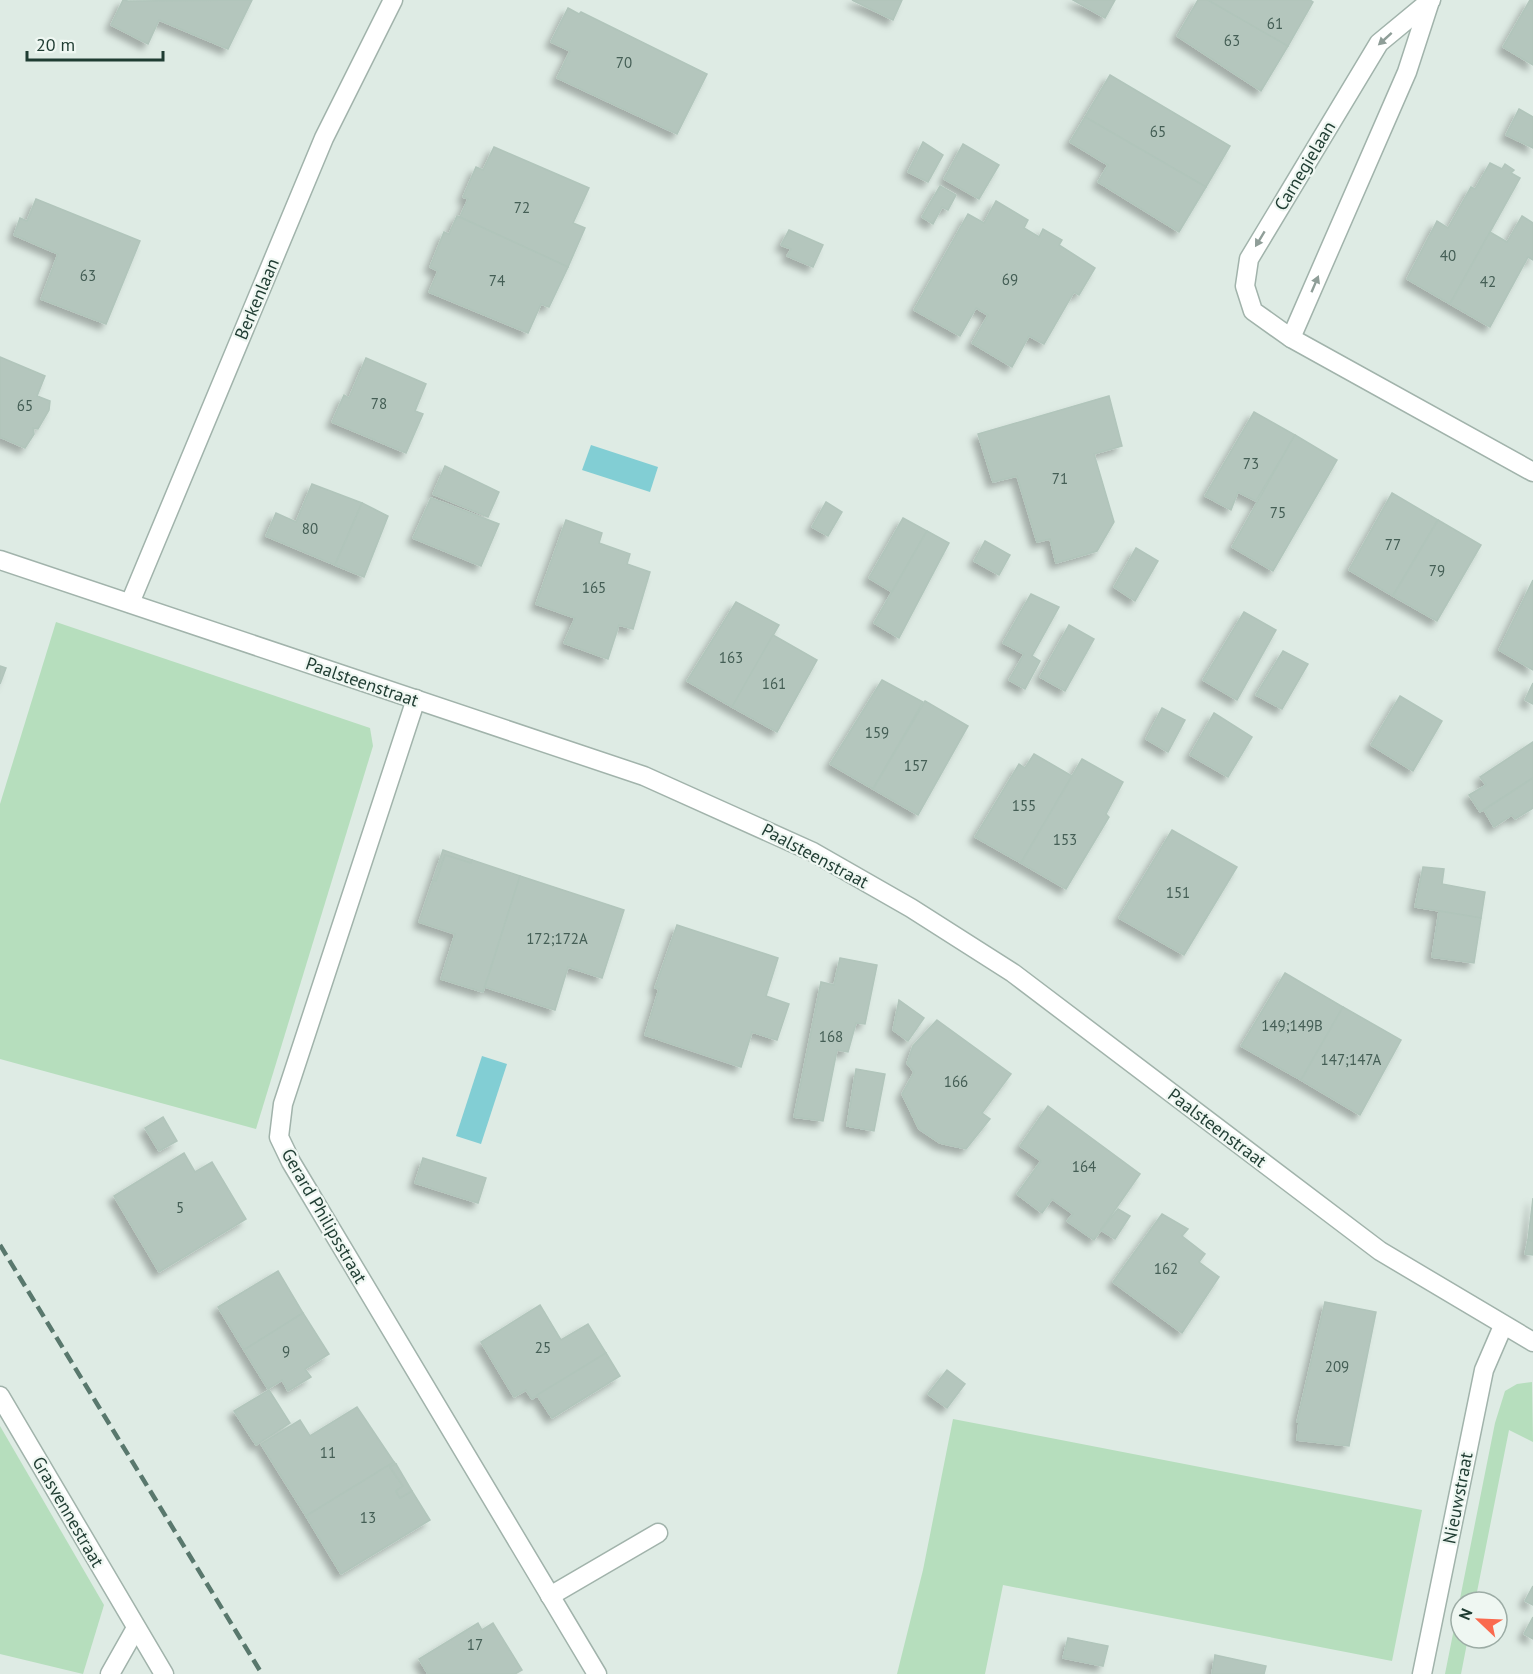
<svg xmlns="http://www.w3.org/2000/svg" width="1533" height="1674" font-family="'PT Sans',sans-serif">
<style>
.green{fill:#b6debd}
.water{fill:#82ced4}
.building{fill:#b4c6bd;stroke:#b1c5bb;stroke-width:1.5;filter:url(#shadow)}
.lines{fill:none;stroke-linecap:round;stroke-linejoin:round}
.street-casing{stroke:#a1b3ab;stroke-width:21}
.street{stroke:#fff;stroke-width:18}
.rail{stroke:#59786d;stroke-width:4.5;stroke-dasharray:12 6;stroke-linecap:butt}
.oneway{fill:#8f9e98}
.labels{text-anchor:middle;stroke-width:4.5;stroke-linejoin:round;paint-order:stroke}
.number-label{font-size:15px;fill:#445e55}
.street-label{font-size:18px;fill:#1f3c32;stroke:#eff7f2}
</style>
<defs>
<filter id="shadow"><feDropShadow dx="-5.5" dy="5.5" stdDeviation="3" flood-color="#0004"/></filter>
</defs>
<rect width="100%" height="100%" fill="#deebe4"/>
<g class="green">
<path d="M 56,622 L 370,728 L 373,746 L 256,1129 L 0,1059 L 0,804 Z"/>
<path d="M 1532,1382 L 1533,1442 L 1509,1430 L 1475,1602 L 1461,1602 L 1461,1638 L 1468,1638 L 1461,1674 L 1445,1674 L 1495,1423 L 1505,1391 L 1517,1384 Z"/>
<path d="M 953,1419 L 1422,1510 L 1392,1661 L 1003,1585 L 985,1674 L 897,1674 L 923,1570 Z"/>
<path d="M 0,1426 L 104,1605 L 83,1674 L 0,1654 Z"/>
</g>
<g class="water">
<path d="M 591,445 L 658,467 L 650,492 L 582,470 Z"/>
<path d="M 482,1056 L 507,1064 L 481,1144 L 456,1136 Z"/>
</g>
<g class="building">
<path d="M 123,0 L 128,1 L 252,0 L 228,49 L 159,20 L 148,44 L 111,25 Z"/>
<path d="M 852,0 L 902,0 L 893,20 Z"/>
<path d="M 1073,0 L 1115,0 L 1105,18 Z"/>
<path d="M 1198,0 L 1208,0 L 1288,46 L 1261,91 L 1177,36 Z"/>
<path d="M 1208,0 L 1310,0 L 1313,2 L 1288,46 Z"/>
<path d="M 1530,0 L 1533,1 L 1533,65 L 1503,47 Z"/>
<path d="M 568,8 L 579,14 L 581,12 L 707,74 L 677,134 L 557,78 L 570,51 L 551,42 Z"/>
<path d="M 1110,75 L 1230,146 L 1206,187 L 1085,117 Z"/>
<path d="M 1519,109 L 1533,117 L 1533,148 L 1506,135 Z"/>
<path d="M 1085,117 L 1206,187 L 1179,232 L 1098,182 L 1108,165 L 1070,142 Z"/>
<path d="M 923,142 L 943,155 L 928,182 L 908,172 Z"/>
<path d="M 963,144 L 999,165 L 979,199 L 944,179 Z"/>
<path d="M 494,147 L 589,188 L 573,223 L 585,228 L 568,267 L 460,217 L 468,199 L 463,197 L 476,167 L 483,170 Z"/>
<path d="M 1490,163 L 1502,169 L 1505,164 L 1514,170 L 1511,173 L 1520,178 L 1450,304 L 1407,279 L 1437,221 L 1448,228 L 1471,187 L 1475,189 Z"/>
<path d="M 940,186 L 956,195 L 948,210 L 942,207 L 933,224 L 922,217 Z"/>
<path d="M 36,199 L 140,241 L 106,324 L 41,299 L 58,254 L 14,235 L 20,218 L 27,221 Z"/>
<path d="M 996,201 L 1028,220 L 1024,228 L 1039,237 L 1043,229 L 1062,240 L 1059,245 L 1095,268 L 1079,295 L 1074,292 L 1044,344 L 1029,336 L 1012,367 L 972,343 L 988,315 L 976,308 L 960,336 L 914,310 L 968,214 L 984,223 Z"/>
<path d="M 457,216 L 568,267 L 549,307 L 541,304 L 528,333 L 429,292 L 438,271 L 430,267 L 444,232 L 449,234 Z"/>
<path d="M 1522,216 L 1533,223 L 1533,260 L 1528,257 L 1490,327 L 1450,304 L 1490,232 L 1507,242 Z"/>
<path d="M 789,230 L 823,245 L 813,267 L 787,256 L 791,249 L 781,245 Z"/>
<path d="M 0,357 L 45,376 L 37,396 L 50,401 L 49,410 L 38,429 L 33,428 L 34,434 L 25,448 L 0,437 Z"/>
<path d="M 366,358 L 426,384 L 415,411 L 423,414 L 406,453 L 332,422 L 344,395 L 349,398 Z"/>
<path d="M 1109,396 L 1122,446 L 1094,454 L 1114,522 L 1097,551 L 1056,563 L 1050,539 L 1037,542 L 1017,476 L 993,482 L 978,434 Z"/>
<path d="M 1254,412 L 1295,435 L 1256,501 L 1238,492 L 1231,510 L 1205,496 Z"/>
<path d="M 1295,435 L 1337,460 L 1273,571 L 1232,547 Z"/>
<path d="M 445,466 L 499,492 L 488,517 L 433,494 Z"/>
<path d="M 312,484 L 362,503 L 335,565 L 266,536 L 276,513 L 296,522 Z"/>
<path d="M 1392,493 L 1438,520 L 1393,596 L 1349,570 Z"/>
<path d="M 431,498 L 499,524 L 481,566 L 413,538 Z"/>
<path d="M 826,502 L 842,512 L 828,536 L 812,527 Z"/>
<path d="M 362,503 L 388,516 L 364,577 L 335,565 Z"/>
<path d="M 903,518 L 927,531 L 892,592 L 869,578 Z"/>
<path d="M 566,520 L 602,533 L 599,543 L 630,554 L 627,564 L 650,572 L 633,629 L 619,625 L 608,659 L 564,643 L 575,618 L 536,604 Z"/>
<path d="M 1438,520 L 1481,545 L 1437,621 L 1393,596 Z"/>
<path d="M 927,531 L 949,543 L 899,638 L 874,623 Z"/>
<path d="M 985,541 L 1010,555 L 999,575 L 974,561 Z"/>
<path d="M 1136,548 L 1158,561 L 1135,601 L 1114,587 Z"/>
<path d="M 1533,580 L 1533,670 L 1499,650 Z"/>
<path d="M 1031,594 L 1059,607 L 1032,656 L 1040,661 L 1025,689 L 1009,680 L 1024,654 L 1003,643 Z"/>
<path d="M 736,602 L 779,625 L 732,707 L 687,681 Z"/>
<path d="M 1244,612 L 1276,630 L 1237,700 L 1203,680 Z"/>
<path d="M 1069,625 L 1094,639 L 1065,691 L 1040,677 Z"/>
<path d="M 773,635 L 817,660 L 777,732 L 732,707 Z"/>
<path d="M 1283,651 L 1308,664 L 1282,709 L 1256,695 Z"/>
<path d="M 0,666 L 6,668 L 0,684 Z"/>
<path d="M 882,680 L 923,702 L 873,789 L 830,764 Z"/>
<path d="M 1533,683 L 1533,704 L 1525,700 Z"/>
<path d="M 1400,696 L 1442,721 L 1413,771 L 1371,745 Z"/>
<path d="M 925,701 L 968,726 L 918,815 L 873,789 Z"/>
<path d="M 1162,708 L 1185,720 L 1168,752 L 1146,739 Z"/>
<path d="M 1214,713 L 1252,737 L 1228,777 L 1190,755 Z"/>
<path d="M 1533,742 L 1533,778 L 1480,812 L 1469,795 L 1486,785 L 1480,777 Z"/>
<path d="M 1034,754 L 1072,776 L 1021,863 L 975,837 L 1019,764 L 1025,768 Z"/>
<path d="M 1082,759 L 1123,782 L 1106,814 L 1109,817 L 1066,889 L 1021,863 Z"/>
<path d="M 1533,778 L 1533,808 L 1515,819 L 1512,815 L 1494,827 L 1484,810 Z"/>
<path d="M 1172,830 L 1237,867 L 1184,955 L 1119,918 Z"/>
<path d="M 443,850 L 472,860 L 471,863 L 445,855 L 436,881 L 433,880 Z"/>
<path d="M 445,855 L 471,863 L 472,860 L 520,876 L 483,992 L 441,979 L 455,934 L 419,922 L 433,880 L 436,881 Z"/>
<path d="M 1423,867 L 1444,869 L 1442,884 L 1485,892 L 1481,918 L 1415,907 Z"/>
<path d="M 520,876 L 624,910 L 602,978 L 568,967 L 555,1010 L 485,987 Z"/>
<path d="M 1439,911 L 1481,918 L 1474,963 L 1432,957 Z"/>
<path d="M 677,925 L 778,958 L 766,996 L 789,1004 L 777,1040 L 752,1032 L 741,1067 L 645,1035 L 659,989 L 655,988 Z"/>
<path d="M 840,958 L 877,965 L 865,1024 L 856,1023 L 848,1052 L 837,1050 L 823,1121 L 794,1117 L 821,982 L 834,985 Z"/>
<path d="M 1285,973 L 1343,1007 L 1301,1080 L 1241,1046 Z"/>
<path d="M 899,1000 L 924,1018 L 908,1041 L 893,1030 Z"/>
<path d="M 1343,1007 L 1401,1040 L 1360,1115 L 1301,1080 Z"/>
<path d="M 937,1020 L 1011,1074 L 982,1113 L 990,1119 L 966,1149 L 940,1143 L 919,1129 L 902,1094 L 914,1072 L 907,1063 L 913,1046 Z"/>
<path d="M 856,1069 L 885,1074 L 874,1131 L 847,1126 Z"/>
<path d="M 1048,1106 L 1140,1174 L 1094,1240 L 1067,1221 L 1073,1214 L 1052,1199 L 1042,1213 L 1017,1194 L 1041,1161 L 1020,1146 Z"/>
<path d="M 163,1117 L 177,1141 L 159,1151 L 145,1128 Z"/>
<path d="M 184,1153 L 195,1172 L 212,1162 L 246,1219 L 159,1272 L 114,1196 Z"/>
<path d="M 423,1158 L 486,1178 L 478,1203 L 415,1183 Z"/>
<path d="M 1533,1198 L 1533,1241 L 1528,1240 Z"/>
<path d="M 1118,1209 L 1130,1216 L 1115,1239 L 1101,1230 Z"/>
<path d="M 1162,1214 L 1188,1229 L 1182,1236 L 1205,1254 L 1199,1262 L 1219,1277 L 1182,1333 L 1113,1282 Z"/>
<path d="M 1528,1240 L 1533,1241 L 1533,1255 L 1525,1254 Z"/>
<path d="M 278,1271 L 303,1313 L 244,1350 L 218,1307 Z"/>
<path d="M 1325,1302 L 1376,1312 L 1349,1446 L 1297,1440 L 1299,1422 L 1297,1422 Z"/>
<path d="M 540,1305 L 561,1340 L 588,1324 L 606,1353 L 532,1399 L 526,1390 L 514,1397 L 481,1342 Z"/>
<path d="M 303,1313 L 329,1354 L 305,1369 L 311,1377 L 288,1391 L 282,1380 L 268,1389 L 244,1350 Z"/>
<path d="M 606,1353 L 620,1376 L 552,1418 L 537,1395 Z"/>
<path d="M 947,1370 L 965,1384 L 947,1408 L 928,1394 Z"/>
<path d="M 269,1390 L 290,1423 L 256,1445 L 234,1411 Z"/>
<path d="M 357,1407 L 394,1462 L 306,1516 L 261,1444 L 300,1420 L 310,1436 Z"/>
<path d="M 394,1462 L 396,1464 L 390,1467 L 403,1486 L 396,1491 L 400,1498 L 412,1491 L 430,1520 L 341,1574 L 306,1516 Z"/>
<path d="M 396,1464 L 412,1491 L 400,1498 L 396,1491 L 403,1486 L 390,1467 Z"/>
<path d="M 1533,1586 L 1533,1605 L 1525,1601 Z"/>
<path d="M 1533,1617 L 1533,1639 L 1524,1634 Z"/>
<path d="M 478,1623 L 482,1630 L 493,1623 L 522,1670 L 515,1674 L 428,1674 L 419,1659 Z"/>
<path d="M 1068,1638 L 1108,1646 L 1103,1666 L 1063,1658 Z"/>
<path d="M 1215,1655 L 1266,1666 L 1264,1674 L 1212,1674 Z"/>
</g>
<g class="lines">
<defs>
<g id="street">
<path d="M 1431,0 L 1379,43 L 1249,259 L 1245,286 L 1253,311 L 1291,338 L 1533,472"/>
<path d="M 1291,338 L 1407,72 L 1430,1"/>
<path d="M 0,560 L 644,776 L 813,852 L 911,908 L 1013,973 L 1380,1251 L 1533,1342"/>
<path d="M 130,603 L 324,138 L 393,0"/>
<path d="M 416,699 L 283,1104 L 279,1137 L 291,1162 L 597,1674"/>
<path d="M 0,1396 L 164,1674"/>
<path d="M 550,1596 L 658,1533"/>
<path d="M 110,1674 L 136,1628"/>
<path d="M 1422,1674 L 1484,1370 L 1503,1326"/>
</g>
</defs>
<use href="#street" class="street-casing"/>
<use href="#street" class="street"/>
<path class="rail" d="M 0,1245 L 262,1674"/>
</g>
<defs><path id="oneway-solid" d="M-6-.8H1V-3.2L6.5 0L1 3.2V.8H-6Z" transform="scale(1.5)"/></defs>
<g class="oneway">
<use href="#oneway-solid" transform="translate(1385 39) rotate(138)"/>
<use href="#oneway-solid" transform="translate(1260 239) rotate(121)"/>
<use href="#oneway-solid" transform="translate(1315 284) rotate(-67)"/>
</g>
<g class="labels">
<g class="number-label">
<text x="1275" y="29">61</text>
<text x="1232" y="46">63</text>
<text x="624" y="68">70</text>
<text x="1158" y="137">65</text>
<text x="522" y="213">72</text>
<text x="1448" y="261">40</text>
<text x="88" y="281">63</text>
<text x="1010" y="285">69</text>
<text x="497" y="286">74</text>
<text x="1488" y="287">42</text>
<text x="379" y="409">78</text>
<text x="25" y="411">65</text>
<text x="1251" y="469">73</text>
<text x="1060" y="484">71</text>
<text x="1278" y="518">75</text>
<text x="310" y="534">80</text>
<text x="1393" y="550">77</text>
<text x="1437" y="576">79</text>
<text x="594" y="593">165</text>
<text x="731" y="663">163</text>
<text x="774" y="689">161</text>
<text x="877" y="738">159</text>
<text x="916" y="771">157</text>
<text x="1024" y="811">155</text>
<text x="1065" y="845">153</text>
<text x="1178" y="898">151</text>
<text x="557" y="944">172;172A</text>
<text x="1292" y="1031">149;149B</text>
<text x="831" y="1042">168</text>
<text x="1351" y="1065">147;147A</text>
<text x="956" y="1087">166</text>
<text x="1084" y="1172">164</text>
<text x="180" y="1213">5</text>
<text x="1166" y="1274">162</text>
<text x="543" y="1353">25</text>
<text x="286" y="1357">9</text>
<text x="1337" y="1372">209</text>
<text x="328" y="1458">11</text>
<text x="368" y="1523">13</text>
<text x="475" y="1650">17</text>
</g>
<g class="street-label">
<text transform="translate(1305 166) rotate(-59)" y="6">Carnegielaan</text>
<text transform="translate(257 299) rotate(-67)" y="6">Berkenlaan</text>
<text transform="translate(362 682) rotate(19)" y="6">Paalsteenstraat</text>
<text transform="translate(815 856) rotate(28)" y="6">Paalsteenstraat</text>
<text transform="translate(1217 1128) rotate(37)" y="6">Paalsteenstraat</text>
<text transform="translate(324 1216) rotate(60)" y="6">Gerard Philipsstraat</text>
<text transform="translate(1458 1498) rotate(-79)" y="6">Nieuwstraat</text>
<text transform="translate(68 1512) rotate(60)" y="6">Grasvennestraat</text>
</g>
</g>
<g transform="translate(1479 1620) rotate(293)"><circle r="28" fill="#eff7f2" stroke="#9caca5" stroke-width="1.5"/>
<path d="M0-4.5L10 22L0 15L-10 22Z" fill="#fa6a4e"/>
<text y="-9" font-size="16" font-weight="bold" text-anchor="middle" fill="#1f3c32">N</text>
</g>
<path d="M27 51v9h136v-9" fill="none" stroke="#1f3c32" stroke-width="3"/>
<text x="36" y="51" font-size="18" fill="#1f3c32" stroke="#eff7f2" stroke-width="4.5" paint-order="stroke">20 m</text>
</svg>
